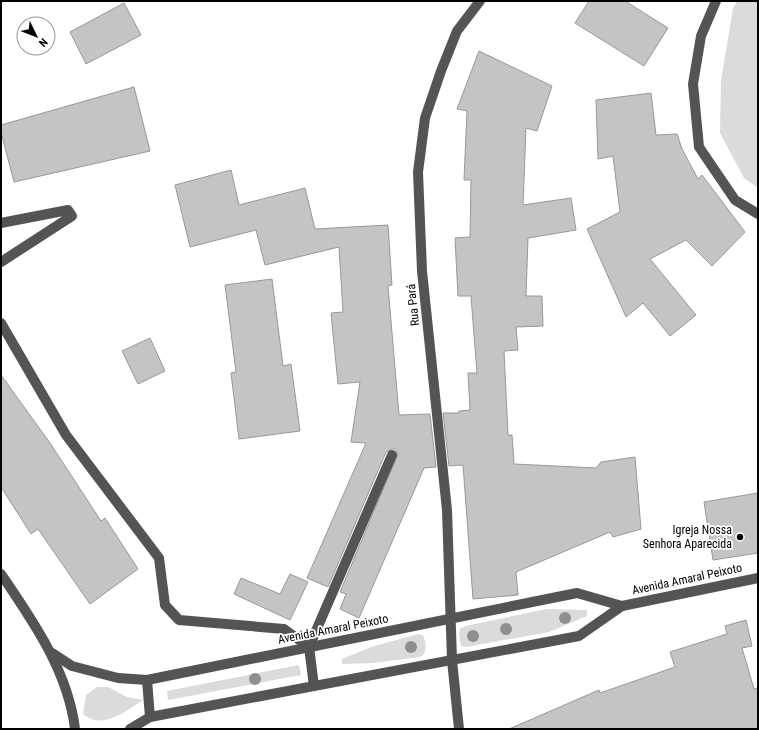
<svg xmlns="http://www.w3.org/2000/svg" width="759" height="730" font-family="'Roboto Condensed',sans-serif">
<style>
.green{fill:#dbdbdb}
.building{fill:#c4c4c4;stroke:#989898}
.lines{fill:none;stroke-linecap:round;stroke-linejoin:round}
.minor{stroke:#545454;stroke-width:10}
.tree{fill:#8e8e8e}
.poi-dot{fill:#000;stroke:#fff;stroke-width:1.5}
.labels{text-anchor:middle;stroke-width:3.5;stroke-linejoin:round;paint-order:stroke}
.street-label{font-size:12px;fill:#000;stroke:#fff}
.poi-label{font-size:12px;fill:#000;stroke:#fff;text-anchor:end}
</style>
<rect width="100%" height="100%" fill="#fff"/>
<g class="green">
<path d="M 737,1 L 758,1 L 758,188 L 744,178 L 720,133 L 721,80 L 733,8 Z"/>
<path d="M 547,609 L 587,610 L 587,616 L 549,632 L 466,647 L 461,646 L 459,635 L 460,629 L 465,626 Z"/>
<path d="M 418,634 L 423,635 C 426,643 428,652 420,657 L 373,663 L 342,664 L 342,659 L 371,647 Z"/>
<path d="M 299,665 L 301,675 L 168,700 L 167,691 Z"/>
<path d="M 97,687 L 108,687 L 127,697 L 143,700 C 123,713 102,730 83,714 L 86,695 Z"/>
</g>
<g class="building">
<path d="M 589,1 L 625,1 L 668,28 L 644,66 L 575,23 Z"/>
<path d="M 124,3 L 141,35 L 86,64 L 70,32 Z"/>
<path d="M 479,51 L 552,86 L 537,131 L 526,128 L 523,205 L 571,198 L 576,230 L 528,238 L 526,296 L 542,296 L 543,326 L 516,327 L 518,350 L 504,351 L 508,435 L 512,435 L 514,464 L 596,468 L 601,462 L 635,457 L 641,529 L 613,537 L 610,532 L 516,572 L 518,595 L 473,599 L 463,465 L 449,466 L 443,413 L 459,413 L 459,411 L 470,410 L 468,373 L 477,373 L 471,296 L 458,296 L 455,238 L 470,237 L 471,180 L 464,180 L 467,111 L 457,109 Z"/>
<path d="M 134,87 L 150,151 L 14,182 L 1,132 L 1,125 Z"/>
<path d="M 651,93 L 656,135 L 677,134 L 682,149 L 698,179 L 702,175 L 745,232 L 712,266 L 686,240 L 650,259 L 696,315 L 670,336 L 643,303 L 626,317 L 587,229 L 620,212 L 613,156 L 598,159 L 596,100 Z"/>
<path d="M 231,170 L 239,205 L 305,188 L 315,229 L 388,225 L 392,285 L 388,286 L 399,415 L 430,414 L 436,467 L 424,468 L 359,618 L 340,609 L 346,594 L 340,592 L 398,454 L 395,449 L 392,449 L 386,452 L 328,587 L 307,578 L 366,443 L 351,442 L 360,382 L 338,384 L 331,313 L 343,312 L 339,247 L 265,265 L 256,230 L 190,247 L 175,185 Z"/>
<path d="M 272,279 L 283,366 L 291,364 L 300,431 L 239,439 L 231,373 L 236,372 L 225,285 Z"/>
<path d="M 150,338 L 165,371 L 138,384 L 122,351 Z"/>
<path d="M 1,375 L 50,443 L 101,521 L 105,518 L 138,569 L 90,604 L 38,529 L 31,534 L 1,487 Z"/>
<path d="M 758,493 L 758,553 L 713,560 L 704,502 Z"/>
<path d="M 290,574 L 308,582 L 290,620 L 234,594 L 241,578 L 280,594 Z"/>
<path d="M 746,620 L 752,646 L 742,648 L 754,689 L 758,688 L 758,729 L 509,729 L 599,690 L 600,693 L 675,667 L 670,652 L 727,634 L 725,626 Z"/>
</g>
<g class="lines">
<g class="minor">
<path d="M 716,1 L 701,36 L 693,84 L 699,147 L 735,200 L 758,214"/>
<path d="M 1,223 L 68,210 L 72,216 L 1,262"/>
<path d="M 1,323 L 66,435 L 159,558 L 165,605 L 179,620 L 284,629 L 309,647"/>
<path d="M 1,574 C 33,621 68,671 75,729"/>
<path d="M 52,653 L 72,666 L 118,678 L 147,680 L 577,593 L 622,606"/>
<path d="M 147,680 L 150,717"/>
<path d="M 314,686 L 309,647 L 392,455"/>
<path d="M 130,729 L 150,717 L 579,636 L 622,606 L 758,578"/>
<path d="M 459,729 L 452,660 L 447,510 L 422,271 L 418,172 L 425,118 L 441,71 L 457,31 L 480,1"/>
</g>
</g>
<g class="tree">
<circle cx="565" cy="618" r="6"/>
<circle cx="506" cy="629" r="6"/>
<circle cx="473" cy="636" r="6"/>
<circle cx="411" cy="647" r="6"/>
<circle cx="255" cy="679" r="6"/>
</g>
<circle class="poi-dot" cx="740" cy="537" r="4"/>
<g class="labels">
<g class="street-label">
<text transform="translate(413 305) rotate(-96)" y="4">Rua Pará</text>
<text transform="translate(687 579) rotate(-12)" y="4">Avenida Amaral Peixoto</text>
<text transform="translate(333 629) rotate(-11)" y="4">Avenida Amaral Peixoto</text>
</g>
<g class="poi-label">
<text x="732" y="534">Igreja Nossa<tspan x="732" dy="14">Senhora Aparecida</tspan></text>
</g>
</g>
<rect width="759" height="730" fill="none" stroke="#000000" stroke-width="4"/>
<g transform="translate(36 36) rotate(133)"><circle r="19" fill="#ffffff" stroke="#999999"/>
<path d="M0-3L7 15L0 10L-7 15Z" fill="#000000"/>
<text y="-6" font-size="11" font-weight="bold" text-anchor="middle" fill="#000000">N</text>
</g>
</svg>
